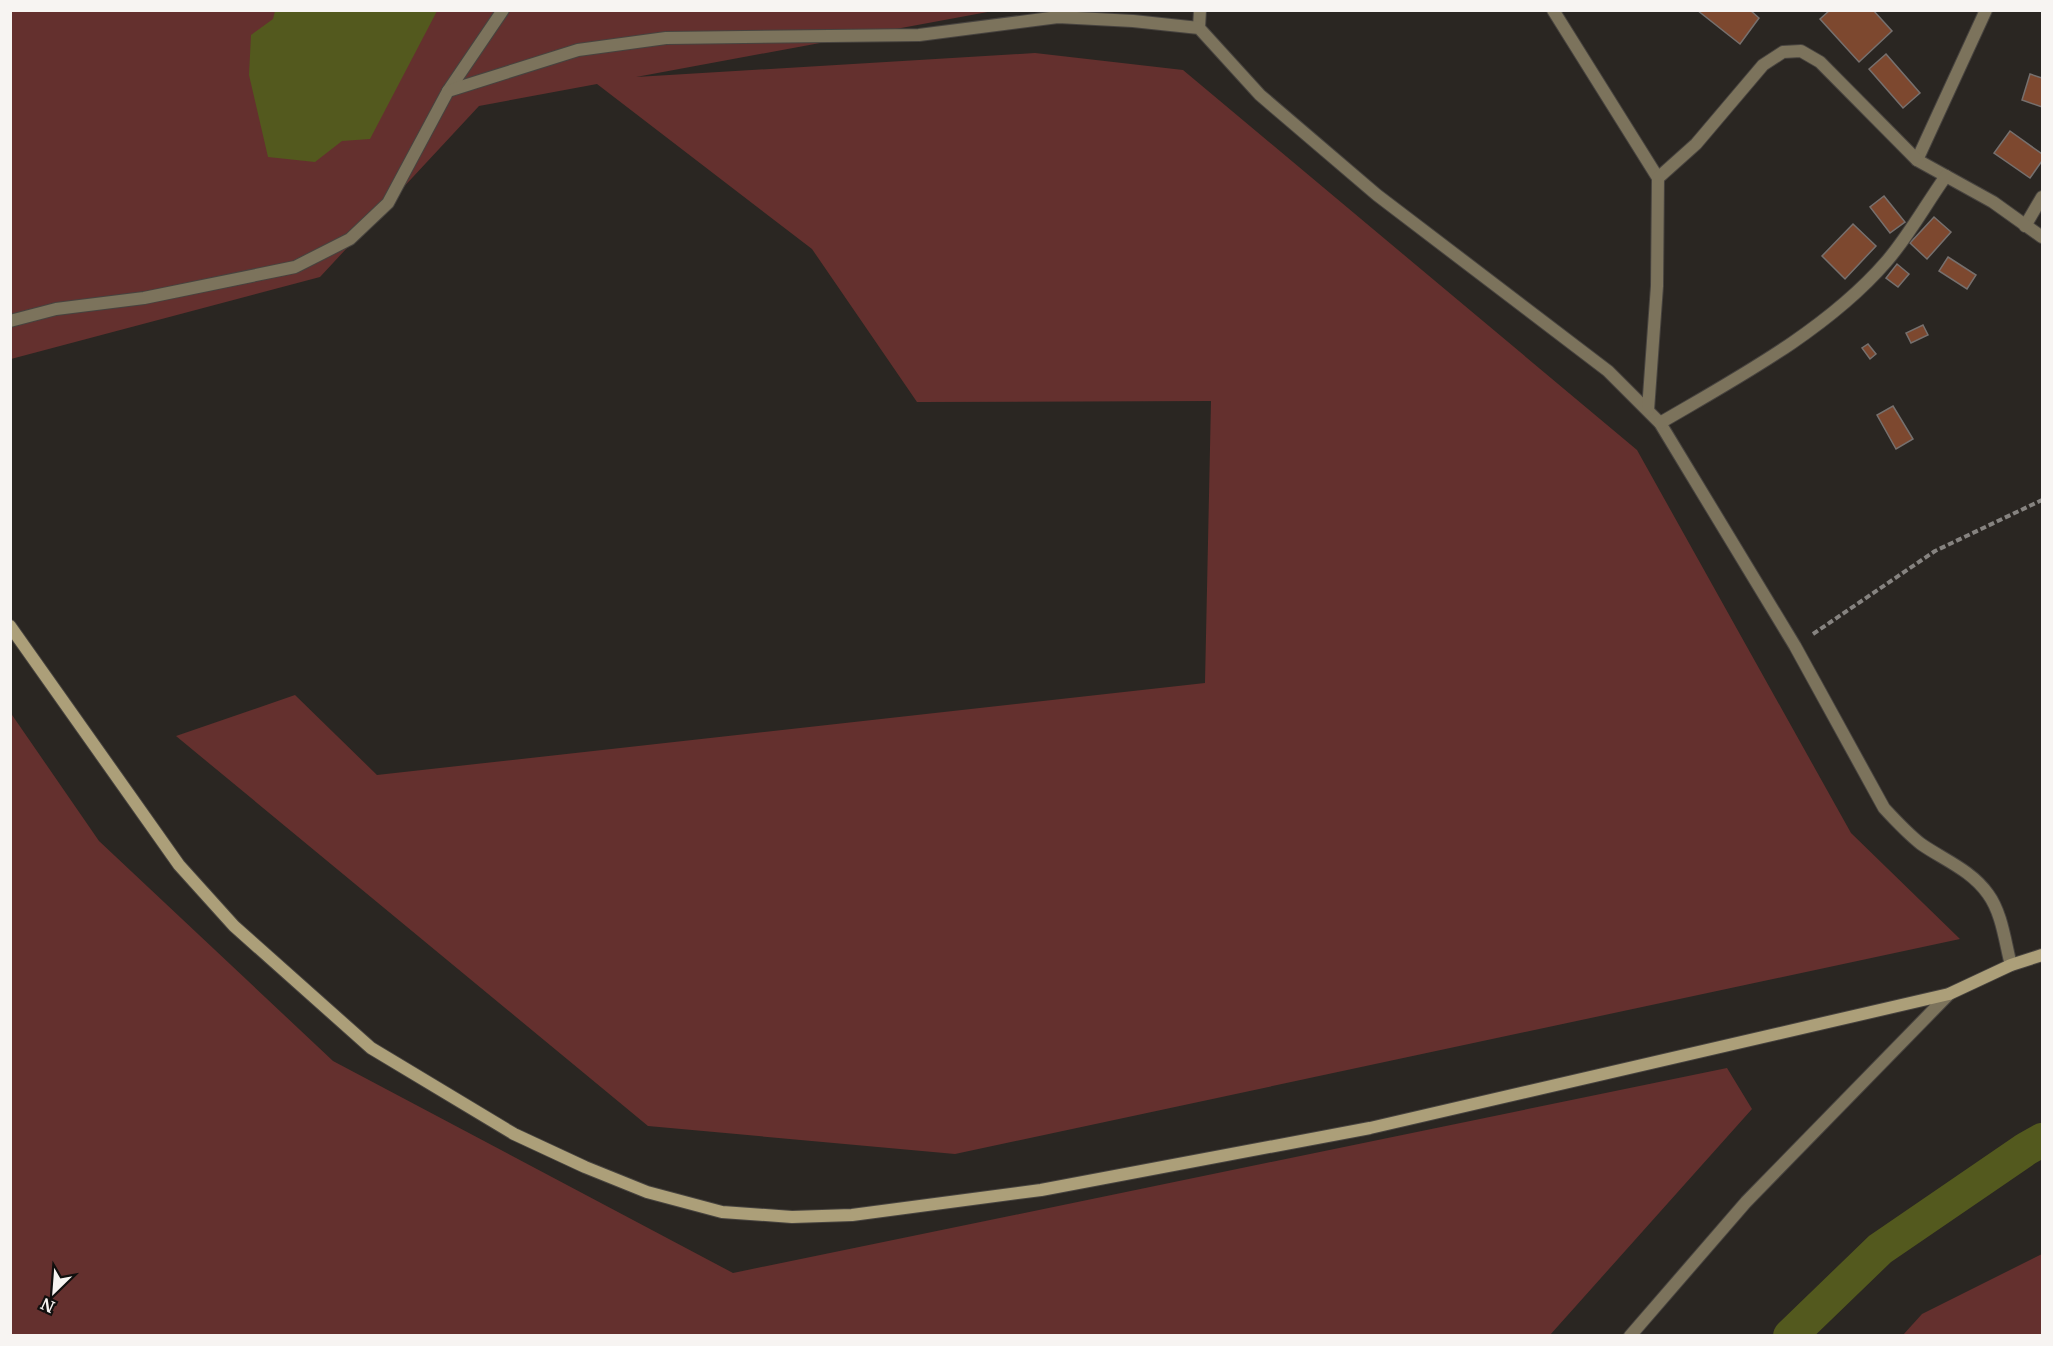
<svg xmlns="http://www.w3.org/2000/svg" width="2053" height="1346" font-family="Merriweather,serif">
<style>
.green{fill:#64302e}
.water{fill:#53591e}
.lines{fill:none;stroke-linecap:round;stroke-linejoin:round}
.canal{stroke:#53591e;stroke-width:34}
.building{fill:#7d482f;stroke:#76706e;stroke-width:1.5}
.street-casing{stroke:#47433f;stroke-width:14}
.secondary-casing{stroke:#47433f;stroke-width:14}
.path{stroke:#868380;stroke-width:4;stroke-dasharray:6 3;stroke-linecap:butt}
.street{stroke:#7c735c;stroke-width:12}
.secondary{stroke:#ac9f79;stroke-width:12}
</style>
<rect width="100%" height="100%" fill="#2a2622"/>
<g class="green">
<path d="M 11,11 L 993,11 L 636,77 L 1035,53 L 1183,70 L 1637,450 L 1851,833 L 1960,939 L 955,1154 L 648,1126 L 176,736 L 295,695 L 377,775 L 1205,683 L 1211,401 L 917,402 L 812,249 L 597,84 L 479,106 L 320,277 L 11,359 Z"/>
<path d="M 10,712 L 99,841 L 333,1061 L 733,1273 L 1727,1068 L 1752,1109 L 1550,1335 L 11,1335 Z"/>
<path d="M 2042,1254 L 2042,1335 L 1903,1335 L 1922,1314 Z"/>
</g>
<path class="water" d="M 275,11 L 275,10 L 437,11 L 370,139 L 342,141 L 315,162 L 268,157 L 249,75 L 251,35 L 273,19 Z"/>
<g class="lines">
<path class="canal" d="M 1790,1336 L 1880,1249 L 2026,1149 L 2042,1140"/>
</g>
<g class="building">
<path d="M 1697,10 L 1750,10 L 1759,18 L 1740,44 Z"/>
<path d="M 1830,10 L 1873,10 L 1892,31 L 1859,62 L 1820,19 Z"/>
<path d="M 1886,54 L 1920,93 L 1903,108 L 1869,69 Z"/>
<path d="M 2030,74 L 2042,78 L 2042,107 L 2022,100 Z"/>
<path d="M 2010,131 L 2042,154 L 2042,161 L 2030,178 L 1994,153 Z"/>
<path d="M 1884,196 L 1905,222 L 1890,233 L 1870,207 Z"/>
<path d="M 1934,217 L 1951,232 L 1927,259 L 1910,243 Z"/>
<path d="M 1853,224 L 1876,246 L 1845,279 L 1822,256 Z"/>
<path d="M 1948,257 L 1976,275 L 1967,289 L 1939,271 Z"/>
<path d="M 1897,264 L 1909,274 L 1898,287 L 1886,278 Z"/>
<path d="M 1923,325 L 1928,335 L 1911,343 L 1906,333 Z"/>
<path d="M 1868,344 L 1876,354 L 1870,359 L 1862,348 Z"/>
<path d="M 1893,406 L 1913,439 L 1896,449 L 1877,415 Z"/>
</g>
<g class="lines">
<defs>
<g id="street">
<path d="M 1553,10 L 1658,178"/>
<path d="M 1199,28 L 1200,10"/>
<path d="M 448,91 L 503,10"/>
<path d="M 1917,160 L 1986,10"/>
<path d="M 2025,226 L 2042,197"/>
<path d="M 10,321 L 56,309 L 144,298 L 295,267 L 350,239 L 388,203 L 448,91 L 578,50 L 666,38 L 919,35 L 1058,17 L 1133,21 L 1199,28 L 1260,95 L 1377,195 L 1608,371 L 1660,423 L 1795,646 L 1884,808 C 1896,821 1907,833 1921,844 C 1944,860 1971,870 1988,894 C 2002,913 2005,942 2011,965"/>
<path d="M 1648,410 L 1657,286 L 1658,178 L 1696,144 L 1763,65 L 1783,52 L 1801,51 L 1820,62 L 1917,160 L 1993,202 L 2042,237"/>
<path d="M 1660,423 C 1737,378 1827,330 1886,262 C 1908,237 1926,204 1946,176"/>
<path d="M 1630,1336 L 1746,1202 L 1949,994"/>
</g>
<path id="secondary" d="M 10,626 L 179,865 L 234,926 L 371,1048 L 514,1134 L 585,1167 L 647,1192 L 722,1212 L 792,1217 L 852,1215 L 1041,1190 L 1370,1128 L 1949,994 L 2011,965 L 2042,955"/>
</defs>
<use href="#street" class="street-casing"/>
<use href="#secondary" class="secondary-casing"/>
<path class="path" d="M 1813,634 L 1935,551 L 2042,500"/>
<use href="#street" class="street"/>
<use href="#secondary" class="secondary"/>
</g>
<rect width="2053" height="1346" fill="none" stroke="#f7f4f2" stroke-width="24"/>
<g transform="translate(54 1292) rotate(205)" stroke="#110f0e" stroke-width="4.5" paint-order="stroke">
<path d="M0-4.5L10 22L0 15L-10 22Z" fill="#f7f4f2"/>
<text y="-9" font-size="16" font-weight="bold" text-anchor="middle" fill="#f7f4f2">N</text>
</g>
</svg>
